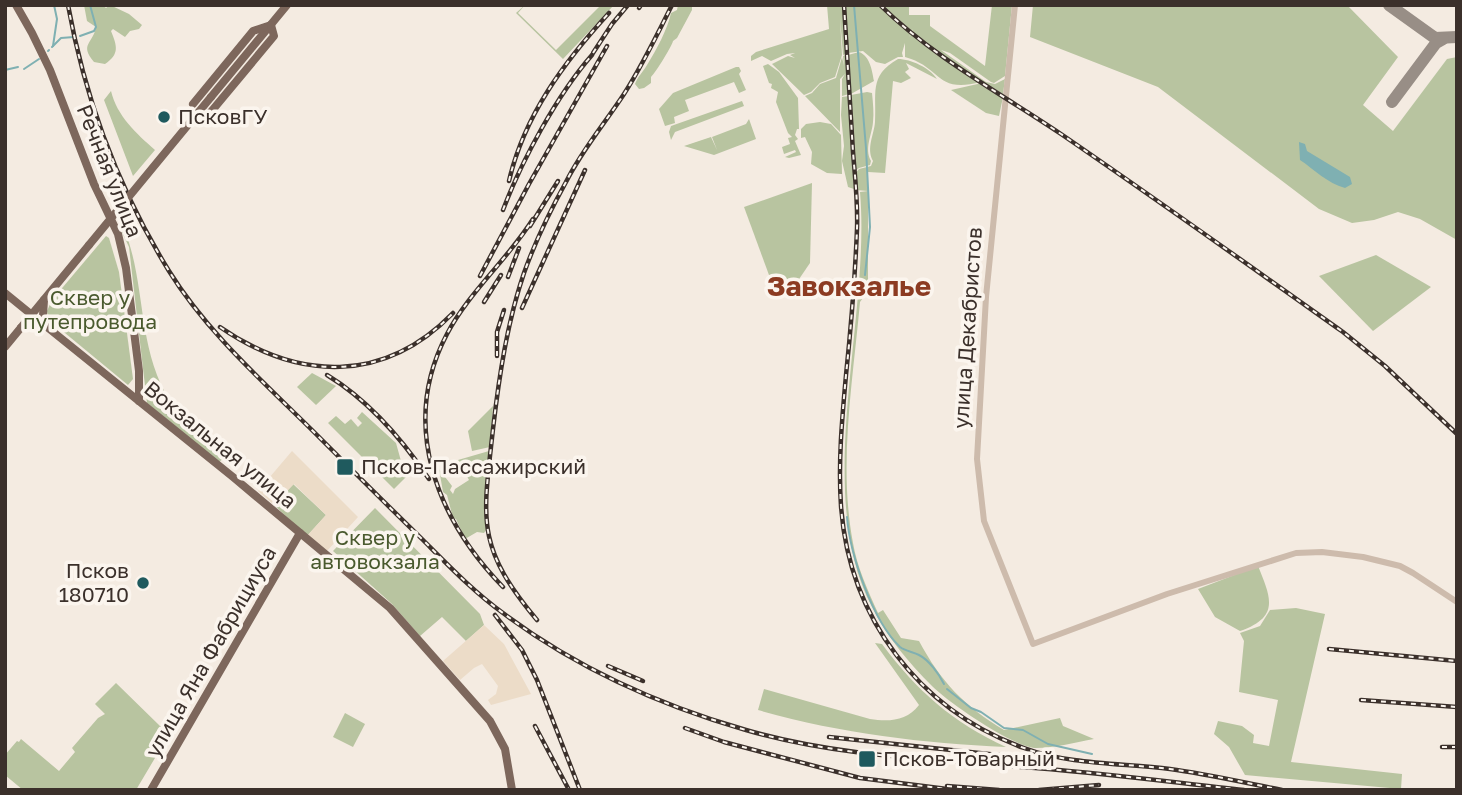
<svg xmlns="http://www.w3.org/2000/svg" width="1462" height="795" font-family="'Golos Text',sans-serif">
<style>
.green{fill:#b8c4a0}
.plaza{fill:#ecdcc8}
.water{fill:#7fb0b2}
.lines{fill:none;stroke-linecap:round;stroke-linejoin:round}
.stream{stroke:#7fb0b2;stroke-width:2}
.taxiway{stroke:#988e86;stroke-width:12}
.minor{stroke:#cdbbac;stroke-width:6}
.major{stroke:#7d675c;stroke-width:8}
.rail-casing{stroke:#3b302b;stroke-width:4.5}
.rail{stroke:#fbf5ee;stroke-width:2;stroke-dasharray:5;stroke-linecap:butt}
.major-bridge{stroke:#7d675c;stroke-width:8}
.poi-dot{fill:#1f5a5e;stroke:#fbf5ee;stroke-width:2.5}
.labels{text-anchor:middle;stroke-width:7;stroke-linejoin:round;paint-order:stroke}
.poi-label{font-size:21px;fill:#3b302b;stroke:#fbf5ee;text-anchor:start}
.street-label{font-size:21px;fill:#3b302b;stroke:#fbf5ee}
.park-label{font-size:21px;fill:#4a5a2e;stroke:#fbf5ee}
.district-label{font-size:28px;font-weight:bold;fill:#8c3b22;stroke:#fbf5ee}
</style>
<rect width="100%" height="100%" fill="#f4ebe1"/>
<g class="green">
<path d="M 84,5 L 102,5 L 106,8 L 110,5 L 129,14 L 142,25 L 139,29 L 130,31 L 125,37 L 113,29 L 111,31 C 117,46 120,54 105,64 L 94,62 C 79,44 93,44 96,27 L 87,21 Z"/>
<path d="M 525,5 L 518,13 L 556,50 L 601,5 L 614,5 L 563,59 L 516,13 Z"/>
<path d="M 678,5 L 692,5 L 692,10 L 677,38 L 673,41 C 672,46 656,72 651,77 L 651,83 L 644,88 L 639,89 L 635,84 C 638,76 643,72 647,65 C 656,51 668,28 671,13 L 677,10 Z"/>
<path d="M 827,5 L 843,5 L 846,54 L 843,55 L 840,18 L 842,55 L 835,77 L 820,83 L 811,92 L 804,95 L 772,64 L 788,56 L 795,58 L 790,55 L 795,53 L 787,54 L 771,61 L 762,56 L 751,61 L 751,56 L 756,52 L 829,29 Z"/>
<path d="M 844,5 L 909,5 L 909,15 L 930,15 L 930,26 L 985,66 L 992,5 L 1012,5 L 1005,76 L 994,83 L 991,82 L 950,53 L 941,50 L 986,82 L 995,84 L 1005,79 L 1003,94 L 968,73 L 912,33 L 913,29 L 909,37 L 911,34 L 981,82 C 935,94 942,67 905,57 L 905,43 L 902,53 L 903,57 L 898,57 L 885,64 L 876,62 L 863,51 L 848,53 Z"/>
<path d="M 1033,5 L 1347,5 L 1398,57 L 1363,105 L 1393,131 L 1447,59 L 1457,57 L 1457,240 L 1420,219 L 1398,212 L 1374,220 L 1352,223 L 1319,209 L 1158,87 L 1030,37 Z"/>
<path d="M 859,52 C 870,56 872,70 874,81 L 851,94 L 848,55 Z"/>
<path d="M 846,55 L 849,94 L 842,96 L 842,79 L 845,74 L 840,79 L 840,132 L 805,96 L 812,93 L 820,84 L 836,78 L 842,57 L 844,66 L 843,56 Z"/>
<path d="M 898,59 C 911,59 930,68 937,79 L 906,63 L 909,69 L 905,72 L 911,78 L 901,83 L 893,81 L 885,173 L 868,172 L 868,191 L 856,190 L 855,174 L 859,169 L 871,166 L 873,161 C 866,148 874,135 875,122 C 877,94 868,76 898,59 Z"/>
<path d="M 768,64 L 779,72 L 798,98 L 799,129 L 797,129 L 795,135 L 798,139 L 795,141 L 801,155 L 789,158 L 785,157 L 796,152 L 795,150 L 784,154 L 782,147 L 790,144 L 788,138 L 792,137 L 788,133 L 776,102 L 778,92 L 771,88 L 772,84 L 769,83 L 763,66 Z"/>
<path d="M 736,67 L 739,67 L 741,71 L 739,74 L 746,90 L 739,93 L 734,82 L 685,100 L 689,111 L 674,117 L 675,123 L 665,126 L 659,109 L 673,93 Z"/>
<path d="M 982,83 L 1003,97 L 999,116 L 986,113 L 951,90 Z"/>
<path d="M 111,91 C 117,116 136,133 155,150 L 133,176 L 104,100 Z"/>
<path d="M 867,92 L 872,93 C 873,103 874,113 873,122 C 872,135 864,148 871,161 L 870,165 L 859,168 L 855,171 L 851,95 Z"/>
<path d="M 849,96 L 854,189 L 848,187 L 842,161 L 844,146 L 841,115 L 842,97 Z"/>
<path d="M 742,101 L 744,106 L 675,132 L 671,140 L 669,132 L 671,126 Z"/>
<path d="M 749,119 L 756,139 L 714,155 L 684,146 L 711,137 L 717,150 L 712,137 L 746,124 Z"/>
<path d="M 820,122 L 831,124 L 841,135 L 842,174 L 827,173 L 811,164 L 812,152 L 805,137 L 801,138 L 801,129 L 806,124 Z"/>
<path d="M 812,183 L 810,263 L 795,285 L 776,294 L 744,207 Z"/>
<path d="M 868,191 L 868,291 L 860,302 C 853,381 838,464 853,543 C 857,567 868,591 878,613 L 883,610 L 901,638 L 919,641 C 941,682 964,706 1004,730 L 1060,718 L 1063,726 L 1094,739 C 1076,742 1055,748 1036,748 C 1013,747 949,703 932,686 C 908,662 887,637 872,607 C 812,493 871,318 860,192 Z"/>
<path d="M 123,226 C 147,283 136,347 170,401 C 183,422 206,436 223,454 L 224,458 L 219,462 L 147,403 L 129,247 L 120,228 Z"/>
<path d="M 106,236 L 109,238 L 119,272 L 133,379 L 128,385 L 48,319 L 47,311 L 52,300 Z"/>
<path d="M 1376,255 L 1431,287 L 1373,331 L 1319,276 Z"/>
<path d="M 312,373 L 336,386 L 316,405 L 297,387 Z"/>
<path d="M 493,406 L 490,447 L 472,451 L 468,431 Z"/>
<path d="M 362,412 L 396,443 L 401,461 L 411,472 L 394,489 L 328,423 L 336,416 L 345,424 L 351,419 L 358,427 L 362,423 L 357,418 Z"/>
<path d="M 489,451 L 484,512 L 486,530 L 484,533 L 477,532 L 465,539 L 456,519 L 453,518 L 447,495 L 443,492 L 439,469 L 452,486 L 450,490 L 453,494 L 455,489 L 469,480 L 458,460 Z"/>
<path d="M 293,484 L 326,515 L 307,536 L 274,505 Z"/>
<path d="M 375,508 L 480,614 L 484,625 L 466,641 L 442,617 L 420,636 L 392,604 L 333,551 Z"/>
<path d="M 1258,566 C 1271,598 1280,617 1240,631 L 1215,617 L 1198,589 Z"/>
<path d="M 1296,608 L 1325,614 L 1291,762 L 1402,774 L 1401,789 L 1245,775 L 1229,747 L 1214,734 L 1218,721 L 1242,726 L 1254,735 L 1253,743 L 1269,746 L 1278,700 L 1239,692 L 1244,641 L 1240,633 L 1260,626 L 1270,610 Z"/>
<path d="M 875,643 L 882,644 C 917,691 952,722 1006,747 C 922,743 838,733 758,710 L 764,689 L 870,719 C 889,722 907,721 919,705 Z"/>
<path d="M 116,683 L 160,726 L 165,725 L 168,736 L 136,790 L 23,790 L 5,775 L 5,755 L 17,741 L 19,742 L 21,739 L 59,771 L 75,752 L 72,748 L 98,718 L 105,714 L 95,704 Z"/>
<path d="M 345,713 L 365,724 L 353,747 L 333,737 Z"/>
</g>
<g class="plaza">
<path d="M 292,451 L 358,517 L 326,552 L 307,536 L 326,515 L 294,484 L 274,505 L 258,491 Z"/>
<path d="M 484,625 L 504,644 L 531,694 L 491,705 L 488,700 L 496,694 L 498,686 L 482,664 L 474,668 L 460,680 L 443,661 Z"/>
</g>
<path class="water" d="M 1299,142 L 1305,144 L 1307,151 L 1350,177 L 1352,184 L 1345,188 C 1327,183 1315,170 1300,160 Z"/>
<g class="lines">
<g class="stream">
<path d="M 854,5 L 866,148 L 870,227 L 865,275"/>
<path d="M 80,36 L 94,31 L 96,27 L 90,5"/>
<path d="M 53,46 L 57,19 L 54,5"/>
<path d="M 52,47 L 61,38 L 74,37"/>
<path d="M 48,51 L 49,50"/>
<path d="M 24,69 L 39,59"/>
<path d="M 5,70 L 18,67"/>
<path d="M 847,517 C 850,554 872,620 900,647 C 905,651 913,652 919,655 C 929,660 939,674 944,684"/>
<path d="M 947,689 L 971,708 L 981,712 L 1004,728 L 1023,730 L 1048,744 L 1092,754"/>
</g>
<g class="taxiway">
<path d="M 1389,5 L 1435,38 L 1457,37"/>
<path d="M 1392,102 L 1436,43 L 1443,39"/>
</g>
<path class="minor" d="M 1015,5 L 986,297 L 977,459 L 984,521 L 1033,644 L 1167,594 L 1296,553 L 1322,552 L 1363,557 L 1400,566 L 1413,573 L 1457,602"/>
<g class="major">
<path d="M 16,5 L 32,33 L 50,70 L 94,184 L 118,234 L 126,268 L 139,371 L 139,401"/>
<path d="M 211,97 L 287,5"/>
<path d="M 193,104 L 253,31 L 271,25"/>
<path d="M 205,119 L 274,36 L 271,25"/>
<path d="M 5,293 L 32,315"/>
<path d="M 44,300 L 43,315 L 47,327 L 233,477 L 390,608 L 490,721 L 505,749 L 512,790"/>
<path d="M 21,328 L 35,325 L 47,327"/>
<path d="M 5,347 L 89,245"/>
<path d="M 151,790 L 300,533"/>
</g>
<defs>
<g id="rail">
<path d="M 68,5 C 85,99 119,190 169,271 C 208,334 267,385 319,437 C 354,472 388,506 423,540 C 449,566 474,592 503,613 C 575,667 659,705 746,730 C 835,756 929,759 1021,767 C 1095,772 1170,782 1244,790"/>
<path d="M 844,5 C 847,54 850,103 853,152 C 855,177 858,203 857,229 C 855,278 851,327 846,375 C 842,419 838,463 841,506 C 849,618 919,710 1024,748 C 1070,765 1122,763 1170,769 C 1208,774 1245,783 1282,790"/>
<path d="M 880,5 C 933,57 1000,93 1061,134 C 1156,199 1250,266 1343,332 L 1385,366 L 1457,434"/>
<path d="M 639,8 L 641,5"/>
<path d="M 593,53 L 612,24 L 628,5"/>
<path d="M 509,181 C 524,116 564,62 609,13"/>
<path d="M 503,210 C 522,160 557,95 592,55"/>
<path d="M 530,226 L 558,181"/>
<path d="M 480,276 L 529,184 L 607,46"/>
<path d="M 508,277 L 519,248"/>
<path d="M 484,302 L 501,275"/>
<path d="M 522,308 L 585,170"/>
<path d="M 220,327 C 298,381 384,384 453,313"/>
<path d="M 497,356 L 497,332 L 504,310"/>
<path d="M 327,375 C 368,400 402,439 429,479"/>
<path d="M 503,587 C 437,519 399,425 447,334 C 469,292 508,259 533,219"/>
<path d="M 495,615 L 522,650 L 537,680 L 580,790"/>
<path d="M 537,620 C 475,546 483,520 493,429 C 499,377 507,323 524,273 C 535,242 550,211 566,182 C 582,150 605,123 624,94 C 642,66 657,35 672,5"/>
<path d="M 1329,649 L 1457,661"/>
<path d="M 608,666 L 643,681"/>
<path d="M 1361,700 L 1457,707"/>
<path d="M 535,726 L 569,790"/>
<path d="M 685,728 L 724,742 L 860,778 L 955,790"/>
<path d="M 829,737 L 1017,757"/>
<path d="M 1442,747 L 1457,747"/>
<path d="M 947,786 L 999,790"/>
<path d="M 1039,790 L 1099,785"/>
</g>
</defs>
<use href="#rail" class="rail-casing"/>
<use href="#rail" class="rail"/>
<path class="major-bridge" d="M 89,245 L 211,97"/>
</g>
<g class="poi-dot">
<circle cx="164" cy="117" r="7"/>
<rect x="336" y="458" width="18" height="18" rx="3.5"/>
<circle cx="143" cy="583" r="7"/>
<rect x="858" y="750" width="18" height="18" rx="3.5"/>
</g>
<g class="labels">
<g class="poi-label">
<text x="178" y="124">ПсковГУ</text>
<text x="361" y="474">Псков-Пассажирский</text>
<text x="129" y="578" text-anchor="end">Псков<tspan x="129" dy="24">180710</tspan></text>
<text x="883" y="766">Псков-Товарный</text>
</g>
<g class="street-label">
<text transform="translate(109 171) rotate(68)" y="7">Речная улица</text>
<text transform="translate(968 328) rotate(-86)" y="7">улица Декабристов</text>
<text transform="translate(220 445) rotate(39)" y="7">Вокзальная улица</text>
<text transform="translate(211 652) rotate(-60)" y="7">улица Яна Фабрициуса</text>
</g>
<g class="park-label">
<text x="90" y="305">Сквер у<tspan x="90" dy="24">путепровода</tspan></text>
<text x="375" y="545">Сквер у<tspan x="375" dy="24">автовокзала</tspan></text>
</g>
<g class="district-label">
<text x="849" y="296">Завокзалье</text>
</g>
</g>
<rect width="1462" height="795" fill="none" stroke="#3b302b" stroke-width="14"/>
</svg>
